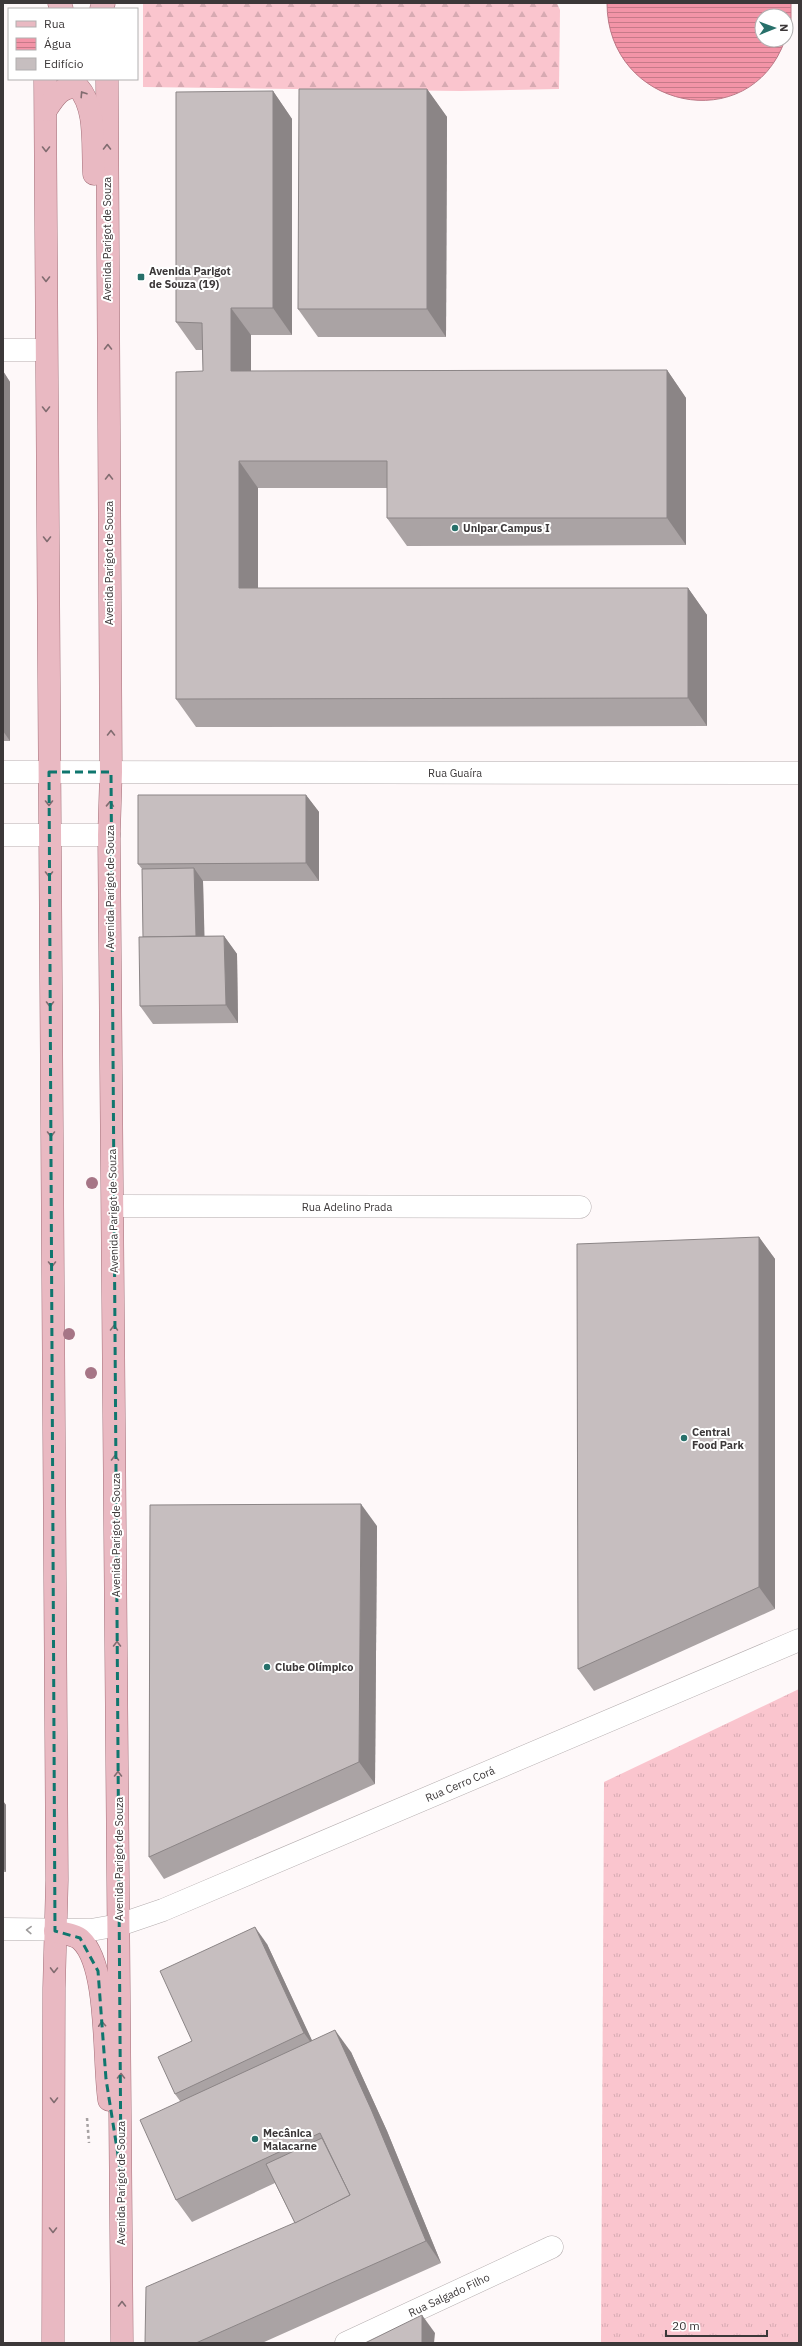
<svg xmlns="http://www.w3.org/2000/svg" width="802" height="2346" font-family="'IBM Plex Sans',sans-serif">
<style>
.grass{fill:url(#grass-tufts)}
.forest{fill:url(#forest-firs)}
.water{fill:url(#water-rules);stroke:#bc7886}
.lines{fill:none;stroke-linecap:round;stroke-linejoin:round}
.minor-casing{stroke:#b5aeaf;stroke-width:23}
.major-casing{stroke:#a36e78;stroke-width:23}
.path{stroke:#a6a1a2;stroke-width:2.5;stroke-dasharray:3 3;stroke-linecap:butt}
.minor{stroke:#fff;stroke-width:22}
.major{stroke:#e9b9c2;stroke-width:22}
.tree{fill:#a67586}
.wall{fill:#aaa3a4}
.shaded-wall{fill:#8b8586}
.building{fill:#c6bebf;stroke:#8b8586}
.oneway{stroke:#816c70}
.oneway2{stroke:#9e9c9c}
.marked{fill:none;stroke:#0f766e;stroke-width:3;stroke-dasharray:8 5;stroke-linejoin:round}
.poi-dot{fill:#27706a;stroke:#fff;stroke-width:1.5}
.labels{text-anchor:middle;stroke-width:4;stroke-linejoin:round;paint-order:stroke}
.street-label{font-size:11px;fill:#3c3839;stroke:#fff}
.poi-label{font-size:11px;font-weight:bold;fill:#3c3839;stroke:#fff;text-anchor:start}
</style>
<defs>
<pattern id="grass-tufts" width="24" height="20" patternUnits="userSpaceOnUse"><rect width="24" height="20" fill="#fac5ce"/><path d="M3 7l-1-3M5 7V3M7 7l1-3M15 17l-1-3M17 17v-4M19 17l1-3" fill="none" stroke="#d7aab2"/></pattern>
<pattern id="forest-firs" width="22" height="20" patternUnits="userSpaceOnUse"><rect width="22" height="20" fill="#fac5ce"/><path d="M5 1l3.5 6h-7zM16 11l3.5 6h-7z" fill="#d7aab2"/></pattern>
<pattern id="water-rules" width="6" height="5" patternUnits="userSpaceOnUse"><rect width="6" height="5" fill="#f394a7"/><path d="M0 2.5h6" fill="none" stroke="#c67a89"/></pattern>
</defs>
<rect width="100%" height="100%" fill="#fef8f9"/>
<path class="grass" d="M 799,1689 L 799,2343 L 601,2343 L 604,1782 Z"/>
<path class="forest" d="M 143,3 L 557,3 L 560,10 L 559,89 L 461,91 L 143,87 Z"/>
<path class="water" d="M 607,3 L 791,3 L 791,24 L 786,37 L 786,16 L 762,16 L 762,40 L 785,40 C 750,139 607,109 607,3 Z"/>
<g class="lines">
<defs>
<g id="minor">
<path d="M 3,350 L 46,350"/>
<path d="M 3,772 L 799,773"/>
<path d="M 3,835 L 109,835"/>
<path d="M 113,1206 L 580,1207"/>
<path d="M 3,1929 L 91,1930 L 119,1925 L 163,1910 L 799,1640"/>
<path d="M 346,2343 L 552,2247"/>
</g>
<g id="major">
<path d="M 59,3 L 62,9"/>
<path d="M 101,9 L 104,3"/>
<path d="M 45,79 L 57,1880 L 54,1988 L 53,2343"/>
<path d="M 107,79 L 111,772 L 109,835 L 122,2343"/>
<path d="M 46,110 C 55,96 61,86 78,87 C 97,108 92,146 94,174"/>
<path d="M 55,1931 C 63,1933 76,1935 81,1940 C 109,1966 103,2061 109,2100"/>
</g>
</defs>
<use href="#minor" class="minor-casing"/>
<use href="#major" class="major-casing"/>
<path class="path" d="M 87,2118 L 89,2143"/>
<use href="#minor" class="minor"/>
<use href="#major" class="major"/>
</g>
<g class="tree">
<circle cx="92" cy="1183" r="6"/>
<circle cx="69" cy="1334" r="6"/>
<circle cx="91" cy="1373" r="6"/>
</g>
<g class="wall">
<path d="M 427,89 L 447,117 L 446,337 L 318,337 L 298,309 Z"/>
<path d="M 273,91 L 292,119 L 292,335 L 251,335 L 251,371 L 667,370 L 686,398 L 686,545 L 407,546 L 387,518 L 387,488 L 258,488 L 258,588 L 688,588 L 707,615 L 707,726 L 196,727 L 176,699 L 203,371 L 202,350 L 196,350 L 176,322 Z"/>
<path d="M 3,371 L 10,382 L 10,741 L 3,741 Z"/>
<path d="M 306,795 L 319,812 L 319,881 L 203,881 L 204,936 L 224,936 L 237,954 L 238,1023 L 153,1024 L 140,1006 L 143,937 L 142,869 L 138,864 Z"/>
<path d="M 759,1237 L 775,1259 L 775,1609 L 594,1691 L 578,1669 Z"/>
<path d="M 377,1526 L 375,1784 L 164,1879 L 149,1857 Z"/>
<path d="M 3,1801 L 6,1805 L 6,1872 L 3,1872 Z"/>
<path d="M 267,1944 L 312,2041 L 351,2052 L 387,2131 L 441,2263 L 262,2343 L 145,2343 L 295,2223 L 275,2183 L 192,2222 L 176,2200 L 180,2101 L 175,2094 L 192,2041 Z"/>
</g>
<g class="shaded-wall">
<path d="M 427,89 L 447,117 L 446,337 L 427,309 Z"/>
<path d="M 273,91 L 292,119 L 292,335 L 273,308 Z"/>
<path d="M 231,308 L 251,335 L 251,398 L 231,371 Z"/>
<path d="M 667,370 L 686,398 L 686,545 L 667,518 Z"/>
<path d="M 3,371 L 10,382 L 10,741 L 3,731 Z"/>
<path d="M 239,461 L 258,488 L 258,615 L 239,588 Z"/>
<path d="M 688,588 L 707,615 L 707,726 L 688,698 Z"/>
<path d="M 306,795 L 319,812 L 319,881 L 306,863 Z"/>
<path d="M 194,868 L 203,881 L 205,954 L 196,942 Z"/>
<path d="M 224,936 L 237,954 L 238,1023 L 226,1005 Z"/>
<path d="M 759,1237 L 775,1259 L 775,1609 L 759,1587 Z"/>
<path d="M 361,1504 L 377,1526 L 375,1784 L 359,1762 Z"/>
<path d="M 3,1801 L 6,1805 L 6,1872 L 3,1868 Z"/>
<path d="M 255,1927 L 267,1944 L 317,2051 L 304,2033 Z"/>
<path d="M 335,2030 L 351,2052 L 387,2131 L 441,2263 L 426,2241 Z"/>
<path d="M 422,2315 L 435,2333 L 434,2343 L 422,2343 Z"/>
</g>
<g class="building">
<path d="M 299,89 L 427,89 L 427,309 L 298,309 Z"/>
<path d="M 273,91 L 273,308 L 231,308 L 231,371 L 667,370 L 667,518 L 387,518 L 387,461 L 239,461 L 239,588 L 688,588 L 688,698 L 176,699 L 176,372 L 203,371 L 202,323 L 176,322 L 176,92 Z"/>
<path d="M 138,795 L 306,795 L 306,863 L 138,864 Z"/>
<path d="M 194,868 L 196,936 L 143,937 L 142,869 Z"/>
<path d="M 224,936 L 226,1005 L 140,1006 L 139,937 Z"/>
<path d="M 759,1237 L 759,1587 L 578,1669 L 577,1244 Z"/>
<path d="M 361,1504 L 359,1762 L 149,1857 L 150,1505 Z"/>
<path d="M 255,1927 L 304,2033 L 175,2094 L 158,2057 L 192,2041 L 160,1971 Z"/>
<path d="M 335,2030 L 371,2109 L 426,2241 L 196,2343 L 145,2343 L 146,2287 L 294,2223 L 350,2195 L 320,2133 L 176,2200 L 140,2120 Z"/>
<path d="M 322,2138 L 350,2195 L 295,2223 L 266,2164 Z"/>
<path d="M 422,2315 L 422,2343 L 365,2343 Z"/>
</g>
<defs><path id="oneway-chevron" d="M-2-3.5L2.5 0L-2 3.5" fill="none" stroke-width="1.6" stroke-linecap="round" stroke-linejoin="round"/></defs>
<g class="oneway">
<use href="#oneway-chevron" transform="translate(83 94) rotate(-123)"/>
<use href="#oneway-chevron" transform="translate(107 147) rotate(-90)"/>
<use href="#oneway-chevron" transform="translate(46 149) rotate(90)"/>
<use href="#oneway-chevron" transform="translate(46 279) rotate(90)"/>
<use href="#oneway-chevron" transform="translate(108 347) rotate(-90)"/>
<use href="#oneway-chevron" transform="translate(46 409) rotate(90)"/>
<use href="#oneway-chevron" transform="translate(109 477) rotate(-90)"/>
<use href="#oneway-chevron" transform="translate(47 539) rotate(90)"/>
<use href="#oneway-chevron" transform="translate(111 733) rotate(-90)"/>
<use href="#oneway-chevron" transform="translate(49 803) rotate(90)"/>
<use href="#oneway-chevron" transform="translate(110 804) rotate(-88)"/>
<use href="#oneway-chevron" transform="translate(49 874) rotate(90)"/>
<use href="#oneway-chevron" transform="translate(50 1004) rotate(90)"/>
<use href="#oneway-chevron" transform="translate(51 1134) rotate(90)"/>
<use href="#oneway-chevron" transform="translate(52 1264) rotate(90)"/>
<use href="#oneway-chevron" transform="translate(114 1328) rotate(-90)"/>
<use href="#oneway-chevron" transform="translate(115 1458) rotate(-90)"/>
<use href="#oneway-chevron" transform="translate(117 1644) rotate(-90)"/>
<use href="#oneway-chevron" transform="translate(118 1774) rotate(-90)"/>
<use href="#oneway-chevron" transform="translate(54 1970) rotate(91)"/>
<use href="#oneway-chevron" transform="translate(102 2024) rotate(-94)"/>
<use href="#oneway-chevron" transform="translate(121 2076) rotate(-90)"/>
<use href="#oneway-chevron" transform="translate(54 2100) rotate(90)"/>
<use href="#oneway-chevron" transform="translate(53 2230) rotate(90)"/>
<use href="#oneway-chevron" transform="translate(122 2304) rotate(-90)"/>
</g>
<use class="oneway2" href="#oneway-chevron" transform="translate(29 1930) rotate(-178)"/>
<path class="marked" d="M 49,772 L 111,772 L 121,2174 L 106,2079 L 98,1971 L 80,1938 L 55,1931 Z"/>
<g class="poi-dot">
<rect x="137" y="273" width="8" height="8" rx="2"/>
<circle cx="455" cy="528" r="4"/>
<circle cx="684" cy="1438" r="4"/>
<circle cx="267" cy="1667" r="4"/>
<circle cx="255" cy="2139" r="4"/>
</g>
<g class="labels">
<g class="street-label">
<text transform="translate(107 239) rotate(-90)" y="4">Avenida Parigot de Souza</text>
<text transform="translate(109 563) rotate(-90)" y="4">Avenida Parigot de Souza</text>
<text x="455" y="777">Rua Guaíra</text>
<text transform="translate(110 887) rotate(-90)" y="4">Avenida Parigot de Souza</text>
<text x="347" y="1211">Rua Adelino Prada</text>
<text transform="translate(113 1211) rotate(-91)" y="4">Avenida Parigot de Souza</text>
<text transform="translate(116 1535) rotate(-90)" y="4">Avenida Parigot de Souza</text>
<text transform="translate(460 1784) rotate(-23)" y="4">Rua Cerro Corá</text>
<text transform="translate(119 1859) rotate(-90)" y="4">Avenida Parigot de Souza</text>
<text transform="translate(121 2183) rotate(-90)" y="4">Avenida Parigot de Souza</text>
<text transform="translate(449 2295) rotate(-25)" y="4">Rua Salgado Filho</text>
</g>
<g class="poi-label">
<text x="149" y="275">Avenida Parigot<tspan x="149" dy="13">de Souza (19)</tspan></text>
<text x="463" y="532">Unipar Campus I</text>
<text x="692" y="1436">Central<tspan x="692" dy="13">Food Park</tspan></text>
<text x="275" y="1671">Clube Olímpico</text>
<text x="263" y="2137">Mecânica<tspan x="263" dy="13">Malacarne</tspan></text>
</g>
</g>
<rect width="802" height="2346" fill="none" stroke="#3c3839" stroke-width="8"/>
<rect x="8" y="8" width="130" height="72" fill="#ffffff" stroke="#b1afb0"/>
<rect x="16" y="21" width="20" height="6" fill="#e9b9c2" stroke="#b1afb0"/>
<text x="44" y="28" font-size="12" fill="#3c3839">Rua</text>
<rect x="16" y="38" width="20" height="12" fill="url(#water-rules)" stroke="#b1afb0"/>
<text x="44" y="48" font-size="12" fill="#3c3839">Água</text>
<rect x="16" y="58" width="20" height="12" fill="#c6bebf" stroke="#b1afb0"/>
<text x="44" y="68" font-size="12" fill="#3c3839">Edifício</text>
<g transform="translate(774 28) rotate(89)"><circle r="19" fill="#ffffff" stroke="#b1afb0"/>
<path d="M0-3L7 15L0 10L-7 15Z" fill="#27706a"/>
<text y="-6" font-size="11" font-weight="bold" text-anchor="middle" fill="#3c3839">N</text>
</g>
<path d="M666 2330v6h101v-6" fill="none" stroke="#3c3839" stroke-width="2"/>
<text x="672" y="2330" font-size="12" fill="#3c3839" stroke="#ffffff" stroke-width="3" paint-order="stroke">20 m</text>
</svg>
